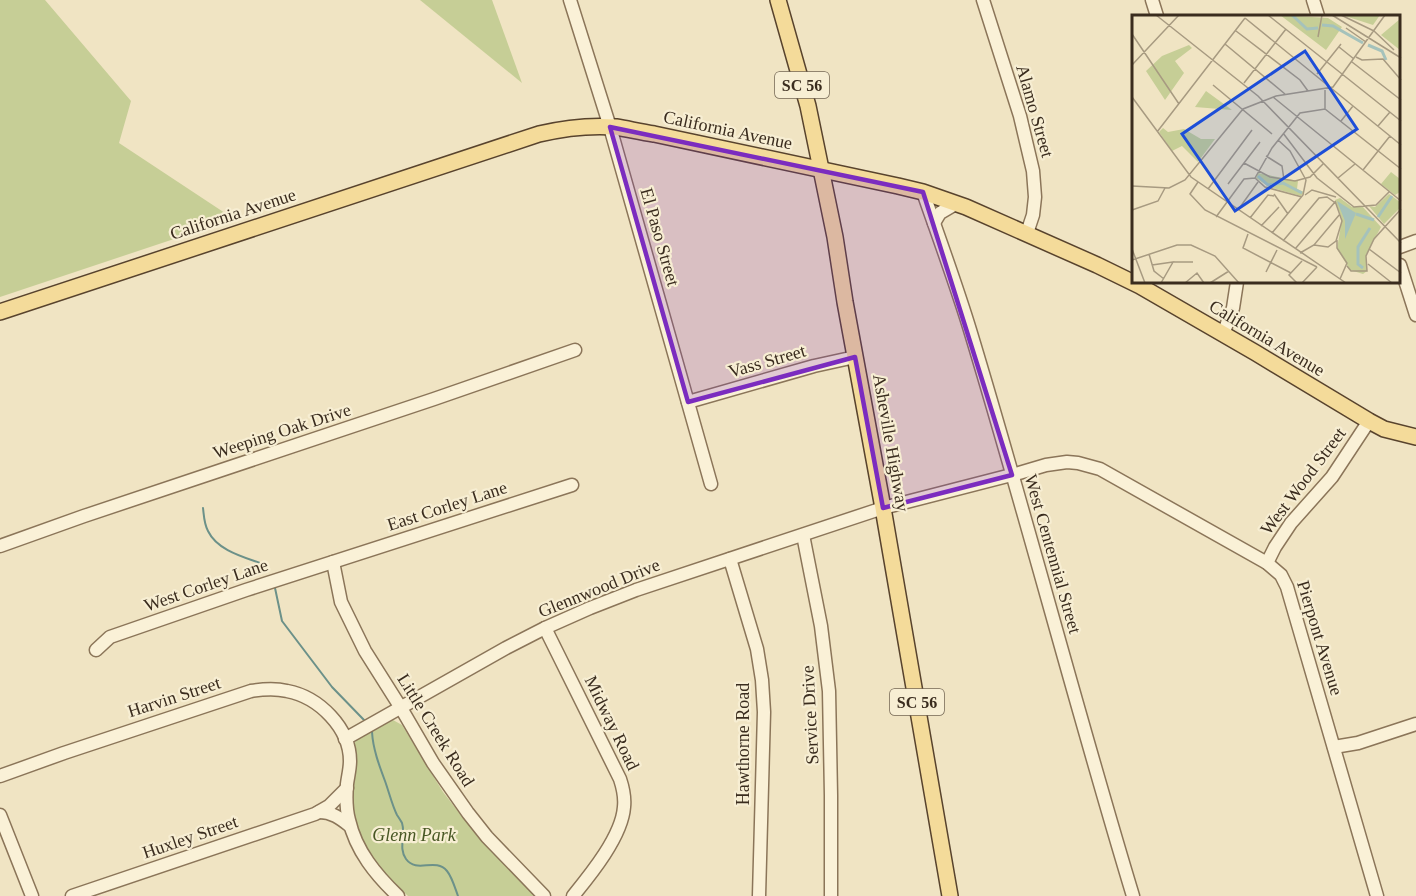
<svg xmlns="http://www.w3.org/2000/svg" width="1416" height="896" font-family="Georgia,serif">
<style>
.green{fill:#c6ce96}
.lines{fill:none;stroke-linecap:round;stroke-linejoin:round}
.stream{stroke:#6c9189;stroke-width:2}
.minor-casing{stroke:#8b7559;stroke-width:15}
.major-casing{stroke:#58432d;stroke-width:18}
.minor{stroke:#faf1d7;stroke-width:12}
.major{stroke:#f4db9a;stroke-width:15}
.marked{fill:#7b2cbf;fill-opacity:0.2;stroke:#7b2cbf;stroke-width:4.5;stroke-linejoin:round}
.labels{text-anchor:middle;stroke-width:4.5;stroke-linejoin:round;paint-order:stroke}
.shield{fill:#f7eed3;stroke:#736654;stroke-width:1.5}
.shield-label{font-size:16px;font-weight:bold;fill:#3a2c1e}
.street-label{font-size:18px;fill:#3a2c1e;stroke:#f7eed3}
.park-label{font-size:18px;font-style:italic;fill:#485724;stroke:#f7eed3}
.inset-river{fill:none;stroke:#a5c2bb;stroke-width:3}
.inset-road{fill:none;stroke:#a79a81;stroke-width:1.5}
.view{fill:#1d4ed8;fill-opacity:0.15;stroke:#1d4ed8;stroke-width:3}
.inset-edge{fill:none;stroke:#3a2c1e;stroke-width:3}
</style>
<rect width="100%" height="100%" fill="#f0e4c3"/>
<g class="green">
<path d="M 0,0 L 45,0 L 131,101 L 119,143 L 234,219 L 0,297 Z"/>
<path d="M 420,0 L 492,0 L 522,83 Z"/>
<path d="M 393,720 L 402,725 L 443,792 L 478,837 L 537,896 L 408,896 L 375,865 L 356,830 L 351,807 L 352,786 L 356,766 L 353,747 L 358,736 Z"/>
</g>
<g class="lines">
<g class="stream">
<path d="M 203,508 C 204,516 204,524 208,531 C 218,552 248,558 268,566"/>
<path d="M 275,588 L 282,621 L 332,687 L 364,720"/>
<path d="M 372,732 C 373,749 379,765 385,781 C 389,792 392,805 397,815 C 399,818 401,821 402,823 C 406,835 398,848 406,859 C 417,874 435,857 447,871 C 452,877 455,888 458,896"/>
</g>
<defs>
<g id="minor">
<path d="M 570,0 L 610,127 L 711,484"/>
<path d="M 983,0 L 1020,116 L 1033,171 L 1035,197 L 1033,215 L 1027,233"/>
<path d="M 1152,0 L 1157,16"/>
<path d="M 1313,0 L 1318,16"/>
<path d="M 923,192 C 939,238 956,284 970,330 C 1027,518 1076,708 1133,896"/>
<path d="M 934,223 L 940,213 L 957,203"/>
<path d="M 1400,247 L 1416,241"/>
<path d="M 1400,265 L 1416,315"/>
<path d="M 1223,334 L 1233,308 L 1237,282"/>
<path d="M 688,402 L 814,366 L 855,357"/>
<path d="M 803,535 L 821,626 L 829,691 L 831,795 L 831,896"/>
<path d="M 0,546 L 84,516 L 434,399 L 575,350"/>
<path d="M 730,559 L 757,649 L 762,680 L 764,712 L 759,896"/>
<path d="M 333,562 L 341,602 L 365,651 L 401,708 L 433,763 L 468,813 L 487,837 L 544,896"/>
<path d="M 1267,563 L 1275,547 L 1291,523 L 1332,477 L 1369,421"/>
<path d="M 545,628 L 620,779 C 623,788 625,798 624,807 C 622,836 591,874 573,896"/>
<path d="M 96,650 L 110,637 L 246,590 L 572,485"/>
<path d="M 345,739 L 506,648 L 545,628 L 590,608 L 636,590 L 883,508 L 1019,473 L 1046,465 L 1067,462 L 1078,463 L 1100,469 L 1267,563 L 1281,575 L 1287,587 L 1377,896"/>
<path d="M 1334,747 L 1358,743 L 1416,724"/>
<path d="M 0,776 L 64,753 L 251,691 C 263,689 275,688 287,691 C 319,697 350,728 350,761 C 350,769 348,776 347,784 C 346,796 346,809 349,820 C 356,851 376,875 398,896"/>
<path d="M 319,812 C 332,812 340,818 350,826"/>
<path d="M 0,815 L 32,896"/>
<path d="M 72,896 L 315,814 L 329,806 L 347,788"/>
</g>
<g id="major">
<path d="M 778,0 L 808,106 L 835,237 L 845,302 L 883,508 L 950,896"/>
<path d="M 0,312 L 539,134 C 564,128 590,125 616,127 C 628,129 641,132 654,134 L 898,186 L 923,192 L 966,207 L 1097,265 L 1140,286 L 1256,353 L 1369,421 L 1384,429 L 1416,437"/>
</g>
</defs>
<use href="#minor" class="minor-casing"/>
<use href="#major" class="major-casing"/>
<use href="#minor" class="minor"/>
<use href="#major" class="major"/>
</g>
<path class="marked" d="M 610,127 L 923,192 L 1012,475 L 883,508 L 855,357 L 688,402 Z"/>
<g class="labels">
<g class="shield">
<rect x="775" y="72" width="54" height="26" rx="4.5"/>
<rect x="890" y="689" width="54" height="26" rx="4.5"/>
</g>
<g class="shield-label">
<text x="802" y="91">SC 56</text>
<text x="917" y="708">SC 56</text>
</g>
<g class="street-label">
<text transform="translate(1035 111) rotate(74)" y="6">Alamo Street</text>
<text transform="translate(728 130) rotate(12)" y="6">California Avenue</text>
<text transform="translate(233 214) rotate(-18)" y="6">California Avenue</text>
<text transform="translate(660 237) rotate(74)" y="6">El Paso Street</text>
<text transform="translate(1267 338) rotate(31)" y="6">California Avenue</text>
<text transform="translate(767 361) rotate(-16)" y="6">Vass Street</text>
<text transform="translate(282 431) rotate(-18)" y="6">Weeping Oak Drive</text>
<text transform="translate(891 443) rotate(80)" y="6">Asheville Highway</text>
<text transform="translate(1303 481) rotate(-53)" y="6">West Wood Street</text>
<text transform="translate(447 506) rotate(-18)" y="6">East Corley Lane</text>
<text transform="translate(1053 554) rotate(74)" y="6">West Centennial Street</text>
<text transform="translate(206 585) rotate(-19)" y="6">West Corley Lane</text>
<text transform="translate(599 588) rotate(-22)" y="6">Glennwood Drive</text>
<text transform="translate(1320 638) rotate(73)" y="6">Pierpont Avenue</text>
<text transform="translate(174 697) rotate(-18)" y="6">Harvin Street</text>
<text transform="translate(810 715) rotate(-93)" y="6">Service Drive</text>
<text transform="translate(612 723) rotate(64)" y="6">Midway Road</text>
<text transform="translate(436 730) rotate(58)" y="6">Little Creek Road</text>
<text transform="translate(743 744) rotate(-90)" y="6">Hawthorne Road</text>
<text transform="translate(190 837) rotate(-19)" y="6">Huxley Street</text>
</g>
<g class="park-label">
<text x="414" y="841">Glenn Park</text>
</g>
</g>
<g transform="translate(1132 15)">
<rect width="268" height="268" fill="#f0e4c3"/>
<path d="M 148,0 L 196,3 L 210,12 L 194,35 ZM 210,0 L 248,0 L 241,10 ZM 268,4 L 268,35 L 249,20 ZM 57,30 L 60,33 L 43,46 L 52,58 L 33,85 L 14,56 L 30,41 ZM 74,76 L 100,95 L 63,92 ZM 31,113 L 36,117 L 52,114 L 69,124 L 83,124 L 66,147 L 50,131 L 40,136 L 27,117 ZM 259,157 L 268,164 L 268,177 L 263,180 L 249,169 ZM 126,158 L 166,166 L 165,174 L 172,177 L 169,181 L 137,172 L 124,163 ZM 257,179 L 268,187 L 268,193 L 252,209 L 237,191 L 243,192 ZM 208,183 L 220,192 L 230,191 L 249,212 L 234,240 L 235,256 L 231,259 L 218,255 L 205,234 L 210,204 L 203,185 Z" fill="#c6ce96"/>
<path d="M 205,186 L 224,198 L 213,224 L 213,206 Z" fill="#a5c2bb"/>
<path class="inset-river" d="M 160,0 L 175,14 L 186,13M 190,10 L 201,11 L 231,28M 236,30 L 250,36 L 254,45M 126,161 L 136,170 L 151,168 L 170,178M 224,199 L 242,205M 246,202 L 260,181M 231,253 L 226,249 L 226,232 L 238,213"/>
<path class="inset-road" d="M 24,0 L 126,81 L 269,228M 136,0 L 269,106M 200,0 L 269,43M 209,0 L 242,16M 113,3 L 269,130M 214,13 L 234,27M 104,16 L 168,65 L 176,76M 242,16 L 262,35M 0,19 L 47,89M 186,22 L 190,0M 93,29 L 153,79M 207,32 L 222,44M 224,42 L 230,45 L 251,44 L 269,65M 220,47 L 269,85M 0,50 L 47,0M 185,59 L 209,29M 112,68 L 154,14M 81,70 L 140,119M 0,82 L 59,162 L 214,268M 141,82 L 269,186M 193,94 L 193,75M 209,106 L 221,91M 246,111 L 258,97M 25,117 L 113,3M 151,118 L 185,163 L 222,192 L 244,190 L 257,177M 134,141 L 150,151 L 152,165M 112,148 L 138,162 L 163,166 L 178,162 L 192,148M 231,155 L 258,121M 123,163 L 140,133 L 168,98 L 193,94 L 269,154M 123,163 L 133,172 L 170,182M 206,163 L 223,149M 66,167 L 58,179 L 73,195 L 185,252M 96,169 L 128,127M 0,171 L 37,173 L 53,165 L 111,94 L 144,81 L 201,72 L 253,0M 76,174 L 120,115M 142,179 L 156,199M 173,180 L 180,175 L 204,182M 0,195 L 26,186 L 33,173M 106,195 L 126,167M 84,202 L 112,164 L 123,163M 118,203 L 136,180 L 142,181M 129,211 L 147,192M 140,218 L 171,180 L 174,165 L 158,136 L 146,125M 116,219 L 111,233 L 159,258M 205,225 L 205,233 L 215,248 L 208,264M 151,226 L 187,183 L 195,182 L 202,187M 182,230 L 196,232 L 204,226 L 210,206 L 203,186M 0,234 L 13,268M 163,234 L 203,187M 237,234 L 269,258M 168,238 L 182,230 L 208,199M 17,239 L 22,256 L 32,264M 0,245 L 45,230 L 59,230 L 83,241 L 107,268M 41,247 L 61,247M 236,249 L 260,268M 20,250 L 41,247 L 29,268M 215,251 L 219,256 L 235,256 L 234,241 L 242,224 L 269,194M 134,257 L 145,235M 53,268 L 65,258 L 72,268M 78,268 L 97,256M 165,268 L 157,260 L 170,246M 170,268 L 185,252"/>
<path class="view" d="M 173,36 L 225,114 L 103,196 L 50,119 Z"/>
<rect width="268" height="268" class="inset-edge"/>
</g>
</svg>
